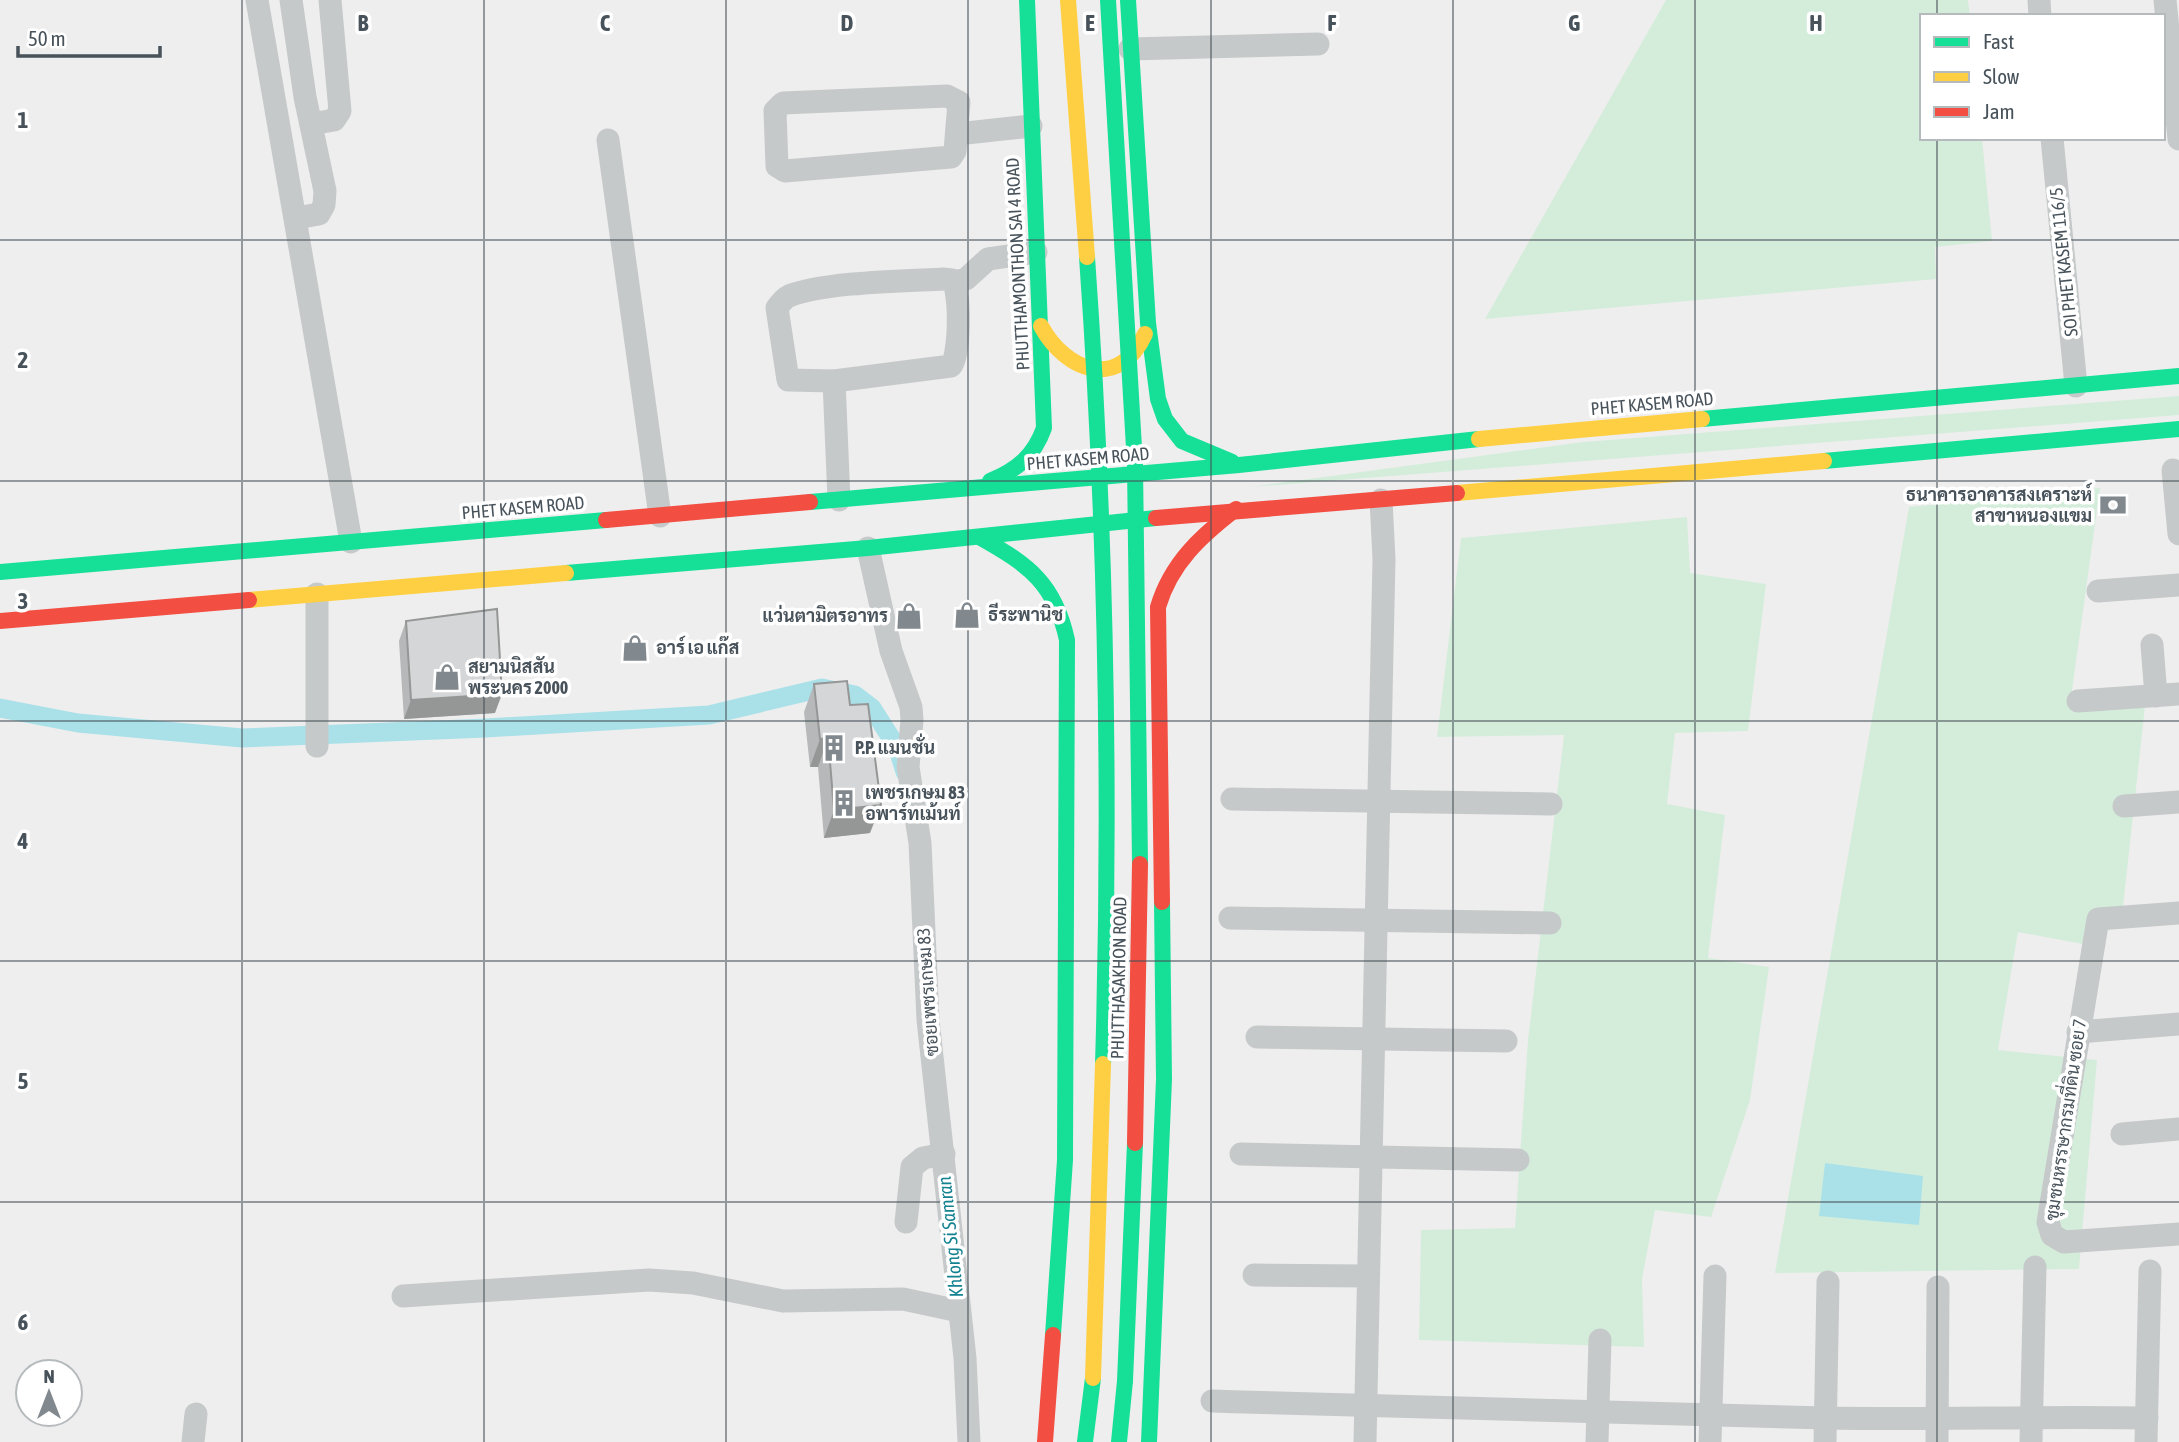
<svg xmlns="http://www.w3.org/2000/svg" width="2179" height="1442" font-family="'Asap Condensed',Sarabun,sans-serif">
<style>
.green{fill:#d4eddb}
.water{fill:#aae1e9}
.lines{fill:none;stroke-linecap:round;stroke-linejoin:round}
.canal{stroke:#aae1e9;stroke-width:19}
.street{stroke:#c6c9ca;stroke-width:23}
.fast{stroke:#16e098;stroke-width:16}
.slow{stroke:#ffcf43;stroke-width:16}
.jam{stroke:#f24e42;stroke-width:16}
.fast-bridge{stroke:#16e098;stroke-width:16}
.slow-bridge{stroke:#ffcf43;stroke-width:16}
.jam-bridge{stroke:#f24e42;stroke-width:16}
.wall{fill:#b7b8b9}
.shaded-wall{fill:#959696}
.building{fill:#d5d6d7;stroke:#959696;stroke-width:2}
.grid{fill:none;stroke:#47525a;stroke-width:2;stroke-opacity:0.55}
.labels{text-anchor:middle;stroke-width:7;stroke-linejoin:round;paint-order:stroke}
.street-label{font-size:18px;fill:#47525a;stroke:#fff}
.poi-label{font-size:18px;font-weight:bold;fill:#47525a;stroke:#fff;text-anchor:start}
.water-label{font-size:19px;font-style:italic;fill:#148291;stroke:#fff}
.grid-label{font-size:23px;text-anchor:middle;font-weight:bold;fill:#47525a;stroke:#fff;stroke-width:7;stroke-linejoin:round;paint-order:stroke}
</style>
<rect width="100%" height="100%" fill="#efeeee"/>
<g class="green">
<path d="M 1666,0 L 1968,0 L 1970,16 L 1922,16 L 1922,138 L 1982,138 L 1992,241 L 1935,247 L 1936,279 L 1485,319 Z"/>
<path d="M 2179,396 L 2179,415 L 1250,487 L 1583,442 Z"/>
<path d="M 2100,488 L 2071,698 L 2147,688 L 2123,907 L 2104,929 L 2104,948 L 2018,932 L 1998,1050 L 2097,1060 L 2079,1269 L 1775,1273 L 1909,507 Z"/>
<path d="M 1687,517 L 1690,573 L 1766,584 L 1748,731 L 1675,733 L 1667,804 L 1725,815 L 1708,958 L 1769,967 L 1750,1100 L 1711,1217 L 1655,1210 L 1642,1279 L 1644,1347 L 1419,1340 L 1421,1230 L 1515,1228 L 1528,1040 L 1564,735 L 1437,737 L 1461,538 Z"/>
</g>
<path class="water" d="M 1825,1163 L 1923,1176 L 1919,1225 L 1819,1216 Z"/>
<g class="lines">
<path class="canal" d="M 0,708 L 78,723 L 242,738 L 486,728 L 709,715 L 822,688 L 855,695 L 872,708 L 898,749 L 905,772"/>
<g class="street">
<path d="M 257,0 L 351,542"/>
<path d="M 291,0 L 305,97 L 325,191 L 324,205 L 319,214 L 296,218"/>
<path d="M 2039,0 L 2040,16"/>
<path d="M 2165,0 L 2179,139"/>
<path d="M 1130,49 L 1318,44"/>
<path d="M 947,96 L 959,102 L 955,151 L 951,157 L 785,171 L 777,166 L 775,111 L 783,103 Z"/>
<path d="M 311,124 L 334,120 L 340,111 L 330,0"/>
<path d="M 957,134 L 1031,126"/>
<path d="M 2052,138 L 2076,386"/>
<path d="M 608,140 L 660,516"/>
<path d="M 943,279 L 952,280 C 961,291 960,355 951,366 L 834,381 L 788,380 L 777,308 C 781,303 783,299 789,296 C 823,282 904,281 943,279 Z"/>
<path d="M 955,282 L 966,279 L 988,259 L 1036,252"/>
<path d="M 834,381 L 839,500"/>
<path d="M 2173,470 L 2179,534"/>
<path d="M 868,548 L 891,651 L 911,707 L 912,720 L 908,767 L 920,843 L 928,1020 L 965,1358 L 969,1442"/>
<path d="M 2098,591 L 2179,585"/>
<path d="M 317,594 L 317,746"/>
<path d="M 2152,645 L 2156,696"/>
<path d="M 2078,701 L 2179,694"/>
<path d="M 1232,799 L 1551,804"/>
<path d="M 2124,806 L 2179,802"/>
<path d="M 2179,913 L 2098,919 L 2048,1222 L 2052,1235 L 2064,1242 L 2179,1234"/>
<path d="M 1230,918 L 1550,923"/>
<path d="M 2078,1032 L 2179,1024"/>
<path d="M 1257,1037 L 1506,1041"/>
<path d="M 2122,1134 L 2179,1129"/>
<path d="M 1241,1154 L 1518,1160"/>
<path d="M 906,1222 L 912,1167 L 923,1158 L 944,1154"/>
<path d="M 1254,1275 L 1368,1276"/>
<path d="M 403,1296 L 649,1280 L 693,1283 L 783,1301 L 903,1299 L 959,1311"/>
<path d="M 1212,1401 C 1416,1408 1620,1414 1825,1418 C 1932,1420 2039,1416 2147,1418"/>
<path d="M 193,1442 L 196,1414"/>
<path d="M 1365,1442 L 1384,559 L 1381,500"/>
<path d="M 1597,1442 L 1600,1340"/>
<path d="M 1710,1442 L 1715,1276"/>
<path d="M 1825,1442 L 1828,1282"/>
<path d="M 1937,1442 L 1938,1287"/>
<path d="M 2031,1442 L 2035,1267"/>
<path d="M 2146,1442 L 2150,1271"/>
</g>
<g class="fast">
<path d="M 1128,0 L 1148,323 L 1158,399 L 1165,419 L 1182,441 L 1232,462"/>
<path d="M 1702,419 L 2179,376"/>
<path d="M 1824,461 L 2179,429"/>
<path d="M 990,481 C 1017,470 1034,456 1044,428 L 1027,0"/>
<path d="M 810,502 L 1239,465 L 1479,439"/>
<path d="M 981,538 C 1029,565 1055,584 1067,640 L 1065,1160 L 1053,1335"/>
<path d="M 0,572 L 606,520"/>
<path d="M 566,573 L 868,548 L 1156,518"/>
<path d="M 1085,1442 L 1093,1378"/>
<path d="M 1119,1442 L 1125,1381"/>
<path d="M 1149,1442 L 1164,1079 L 1162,902"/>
</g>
<g class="slow">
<path d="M 1041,326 C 1066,372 1119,391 1145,334"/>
<path d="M 1479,439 L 1702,419"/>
<path d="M 1457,493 L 1824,461"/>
<path d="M 249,600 L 566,573"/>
</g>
<g class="jam">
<path d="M 1156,518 L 1457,493"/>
<path d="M 606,520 L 810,502"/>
<path d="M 0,621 L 249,600"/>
<path d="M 1162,902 L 1158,607 C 1171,563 1201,536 1236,509"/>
<path d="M 1045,1442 L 1053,1335"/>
</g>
<g class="fast-bridge">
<path d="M 1108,0 L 1135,465 L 1140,864"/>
<path d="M 1087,257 C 1106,526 1111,795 1103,1064"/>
<path d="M 1125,1381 L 1135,1143"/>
</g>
<g class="slow-bridge">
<path d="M 1068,0 L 1087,257"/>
<path d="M 1093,1378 L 1103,1064"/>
</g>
<path class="jam-bridge" d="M 1135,1143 L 1140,864"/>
</g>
<g class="wall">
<path d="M 406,621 L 495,713 L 404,719 L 399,641 Z"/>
<path d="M 814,684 L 850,705 L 870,833 L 824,838 L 818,767 L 810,767 L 804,712 Z"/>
</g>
<g class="shaded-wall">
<path d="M 502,694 L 495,713 L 404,719 L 411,700 Z"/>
<path d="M 828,738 L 818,767 L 810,767 L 820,739 Z"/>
<path d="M 881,805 L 870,833 L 824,838 L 834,810 Z"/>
</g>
<g class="building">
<path d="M 497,609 L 502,694 L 411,700 L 406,621 Z"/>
<path d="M 847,681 L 850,705 L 868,704 L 881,805 L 834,810 L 828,738 L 820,739 L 814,684 Z"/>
</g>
<path class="grid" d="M 242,0 L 242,1442M 484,0 L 484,1442M 726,0 L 726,1442M 968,0 L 968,1442M 1211,0 L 1211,1442M 1453,0 L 1453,1442M 1695,0 L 1695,1442M 1937,0 L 1937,16M 1937,138 L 1937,1442M 0,240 L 2179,240M 0,481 L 2179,481M 0,721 L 2179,721M 0,961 L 2179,961M 0,1202 L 2179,1202"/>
<defs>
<symbol id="bank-bare" viewBox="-9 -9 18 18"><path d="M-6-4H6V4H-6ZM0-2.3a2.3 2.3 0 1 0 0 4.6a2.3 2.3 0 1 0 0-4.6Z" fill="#82898e" stroke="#fff" stroke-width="2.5" paint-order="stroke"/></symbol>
<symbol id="shop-bare" viewBox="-9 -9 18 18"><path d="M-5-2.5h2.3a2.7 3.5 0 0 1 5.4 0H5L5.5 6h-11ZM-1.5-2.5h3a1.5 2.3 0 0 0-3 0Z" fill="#82898e" stroke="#fff" stroke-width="2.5" paint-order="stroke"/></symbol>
<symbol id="building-bare" viewBox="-9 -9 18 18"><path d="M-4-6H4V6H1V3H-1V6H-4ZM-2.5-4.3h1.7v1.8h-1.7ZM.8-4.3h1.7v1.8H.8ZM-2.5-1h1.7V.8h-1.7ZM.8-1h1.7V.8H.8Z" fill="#82898e" stroke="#fff" stroke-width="2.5" paint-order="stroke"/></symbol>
</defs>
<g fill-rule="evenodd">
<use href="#bank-bare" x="2094" y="486" width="38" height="38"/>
<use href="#shop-bare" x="948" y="596" width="38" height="38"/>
<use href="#shop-bare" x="890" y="597" width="38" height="38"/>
<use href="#shop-bare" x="616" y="629" width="38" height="38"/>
<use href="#shop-bare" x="428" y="658" width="38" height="38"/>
<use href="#building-bare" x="815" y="729" width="38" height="38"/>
<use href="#building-bare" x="825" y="784" width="38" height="38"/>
</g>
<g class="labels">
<g class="street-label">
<text transform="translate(2064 262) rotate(-96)" y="6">SOI PHET KASEM 116/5</text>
<text transform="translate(1018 264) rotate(-93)" y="6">PHUTTHAMONTHON SAI 4 ROAD</text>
<text transform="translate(1652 404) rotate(-5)" y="6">PHET KASEM ROAD</text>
<text transform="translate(1088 459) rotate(-5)" y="6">PHET KASEM ROAD</text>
<text transform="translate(523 508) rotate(-5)" y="6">PHET KASEM ROAD</text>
<text transform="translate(1119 978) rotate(-89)" y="6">PHUTTHASAKHON ROAD</text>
<text transform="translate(928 992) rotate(-94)" y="6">ซอยเพชรเกษม 83</text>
<text transform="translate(2066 1120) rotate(-82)" y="6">ชุมชนหรรษากรมที่ดิน ซอย 7</text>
</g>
<g class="poi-label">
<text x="2092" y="501" text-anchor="end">ธนาคารอาคารสงเคราะห์<tspan x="2092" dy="21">สาขาหนองแขม</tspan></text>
<text x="988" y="621">ธีระพานิช</text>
<text x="888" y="622" text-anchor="end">แว่นตามิตรอาทร</text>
<text x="656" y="654">อาร์ เอ แก๊ส</text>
<text x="468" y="673">สยามนิสสัน<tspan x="468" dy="21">พระนคร 2000</tspan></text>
<text x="855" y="754">P.P. แมนชั่น</text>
<text x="865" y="799">เพชรเกษม 83<tspan x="865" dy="21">อพาร์ทเม้นท์</tspan></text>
</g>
<g class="water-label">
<text transform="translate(950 1237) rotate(-96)" y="7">Khlong Si Samran</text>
</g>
</g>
<g class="grid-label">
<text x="363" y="31">B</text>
<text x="605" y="31">C</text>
<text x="847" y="31">D</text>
<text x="1090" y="31">E</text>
<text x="1332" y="31">F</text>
<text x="1574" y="31">G</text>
<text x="1816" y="31">H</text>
<text x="23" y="128">1</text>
<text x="23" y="368">2</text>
<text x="23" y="609">3</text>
<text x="23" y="849">4</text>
<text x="23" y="1089">5</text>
<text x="23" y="1330">6</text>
</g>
<rect x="1920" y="14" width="245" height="126" fill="#ffffff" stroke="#b5babd" stroke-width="2"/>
<rect x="1934" y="37" width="35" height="10" fill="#16e098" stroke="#b5babd" stroke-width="2"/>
<text x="1983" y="49" font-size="21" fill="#47525a">Fast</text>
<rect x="1934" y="72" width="35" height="10" fill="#ffcf43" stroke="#b5babd" stroke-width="2"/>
<text x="1983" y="84" font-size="21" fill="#47525a">Slow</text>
<rect x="1934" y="107" width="35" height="10" fill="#f24e42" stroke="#b5babd" stroke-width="2"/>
<text x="1983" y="119" font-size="21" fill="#47525a">Jam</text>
<g transform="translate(49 1393)"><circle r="33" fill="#ffffff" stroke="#b5babd" stroke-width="2"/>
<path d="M0-5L12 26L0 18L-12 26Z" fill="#82898e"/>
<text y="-10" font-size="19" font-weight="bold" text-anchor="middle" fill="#47525a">N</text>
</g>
<path d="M18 46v10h142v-10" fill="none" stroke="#47525a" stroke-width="3.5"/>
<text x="28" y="46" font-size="21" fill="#47525a" stroke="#ffffff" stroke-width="5" paint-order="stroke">50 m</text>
</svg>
